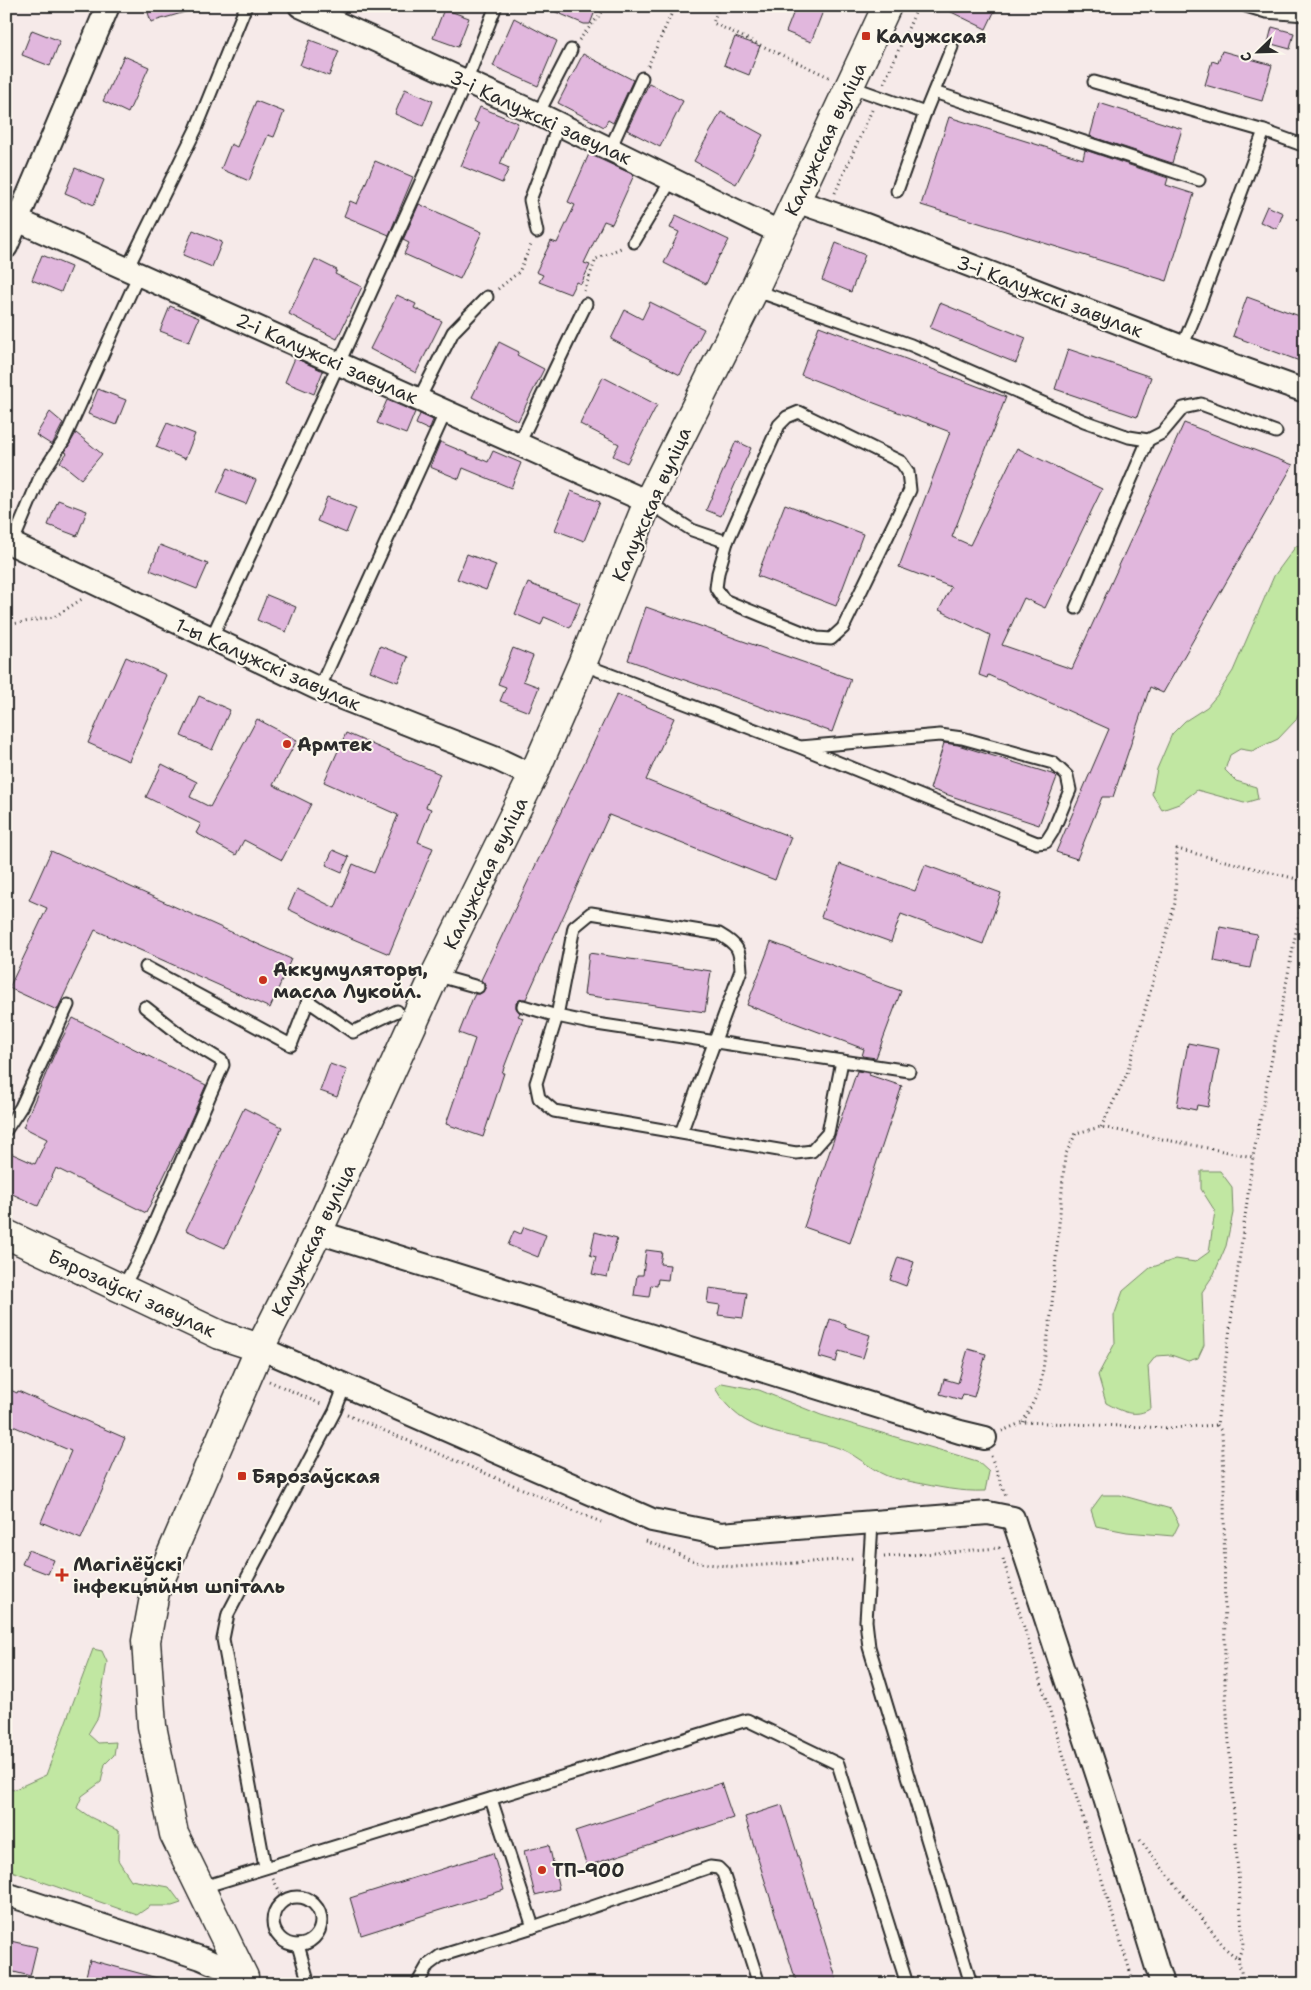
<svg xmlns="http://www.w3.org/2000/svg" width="1311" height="1990" font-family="'Shantell Sans',sans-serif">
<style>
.green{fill:#c1e7a2;stroke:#768966}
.building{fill:#e1b7dd;stroke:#2b2b2b}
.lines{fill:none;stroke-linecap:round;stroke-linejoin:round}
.lane-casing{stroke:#2b2b2b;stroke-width:15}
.street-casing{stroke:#2b2b2b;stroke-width:26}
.secondary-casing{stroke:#2b2b2b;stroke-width:31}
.path{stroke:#2b2b2b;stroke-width:3;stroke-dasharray:1 4;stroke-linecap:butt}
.lane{stroke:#fbf7ec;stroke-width:11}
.street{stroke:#fbf7ec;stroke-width:22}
.secondary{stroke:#fbf7ec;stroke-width:28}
.poi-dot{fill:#c8321e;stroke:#fbf7ec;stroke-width:2}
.labels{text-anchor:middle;stroke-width:4;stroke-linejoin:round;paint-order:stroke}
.poi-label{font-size:19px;font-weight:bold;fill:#2b2b2b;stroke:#fbf7ec;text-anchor:start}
.street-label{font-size:19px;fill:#2b2b2b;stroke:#fbf7ec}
</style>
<rect width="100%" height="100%" fill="#f6eae9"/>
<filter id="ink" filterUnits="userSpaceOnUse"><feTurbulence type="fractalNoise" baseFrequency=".02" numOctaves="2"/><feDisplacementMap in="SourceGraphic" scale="10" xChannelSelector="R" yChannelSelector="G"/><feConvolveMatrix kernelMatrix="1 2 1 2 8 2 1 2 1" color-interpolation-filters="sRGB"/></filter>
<g filter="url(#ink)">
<g class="green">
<path d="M 1305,544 L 1305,696 L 1296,720 L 1278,739 L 1252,751 L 1240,749 L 1230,755 L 1225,770 L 1236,781 L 1256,787 L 1258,799 L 1244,803 L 1197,790 L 1179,804 L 1162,810 L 1152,794 L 1157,769 L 1172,734 L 1185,721 L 1207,707 L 1218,694 L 1233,671 L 1274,576 L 1296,546 Z"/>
<path d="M 1201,1171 L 1220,1171 L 1232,1187 L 1233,1213 L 1226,1246 L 1214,1274 L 1202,1292 L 1204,1345 L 1198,1358 L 1188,1361 L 1171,1355 L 1156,1356 L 1148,1366 L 1151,1408 C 1136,1419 1121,1411 1106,1403 L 1098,1375 L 1115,1343 L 1114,1316 L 1123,1291 L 1150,1268 L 1176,1259 L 1195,1262 L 1209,1252 L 1215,1211 L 1201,1189 Z"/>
<path d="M 722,1383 L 759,1390 L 821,1415 L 977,1461 L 989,1472 L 985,1491 C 959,1492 938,1487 913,1482 C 905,1480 895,1479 887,1476 C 868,1468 854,1452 833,1446 C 786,1432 743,1437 715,1388 Z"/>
<path d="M 1102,1495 L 1120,1495 L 1171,1509 L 1179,1524 L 1173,1536 L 1127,1532 L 1096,1526 L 1091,1510 Z"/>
<path d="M 93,1649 L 102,1651 L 107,1662 L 98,1717 L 88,1734 L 98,1743 L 116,1742 L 114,1755 L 105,1764 L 101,1782 L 82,1796 L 77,1808 L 90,1817 L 119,1831 L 118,1860 L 131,1880 L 169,1887 L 181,1903 L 172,1906 L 150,1906 L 137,1915 L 6,1869 L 6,1787 L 13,1790 L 46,1775 Z"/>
</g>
<g class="building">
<path d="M 146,6 L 191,6 L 192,10 L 151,22 Z"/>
<path d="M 542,6 L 597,6 L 590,24 L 584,24 Z"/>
<path d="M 796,6 L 825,6 L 811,42 L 786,32 Z"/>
<path d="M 939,6 L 997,6 L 986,29 Z"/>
<path d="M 444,9 L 469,18 L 458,47 L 433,38 Z"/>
<path d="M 514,18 L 557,41 L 538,86 L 493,66 Z"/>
<path d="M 1272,27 L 1294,33 L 1290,49 L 1268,43 Z"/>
<path d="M 32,30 L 60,41 L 50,66 L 22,55 Z"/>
<path d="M 735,37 L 760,46 L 749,75 L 724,65 Z"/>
<path d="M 310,40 L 339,51 L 329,76 L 300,65 Z"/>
<path d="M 1222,51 L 1272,65 L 1262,101 L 1205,85 L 1212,61 L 1218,63 Z"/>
<path d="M 583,54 L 633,80 L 613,123 L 608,120 L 604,127 L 558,103 Z"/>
<path d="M 124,56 L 149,67 L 128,113 L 103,101 Z"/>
<path d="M 649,83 L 683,101 L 660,147 L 627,130 Z"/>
<path d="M 405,89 L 433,101 L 423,126 L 395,114 Z"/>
<path d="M 256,101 L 284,112 L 274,137 L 268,135 L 249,181 L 221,169 L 231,144 L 237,147 Z"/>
<path d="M 1099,103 L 1182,129 L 1172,163 L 1090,136 Z"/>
<path d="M 480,107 L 518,123 L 500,164 L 509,168 L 502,183 L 461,166 L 479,124 L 474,121 Z"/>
<path d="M 721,112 L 763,135 L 736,184 L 694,161 Z"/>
<path d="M 949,117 L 1083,159 L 1085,150 L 1168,178 L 1166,185 L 1194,194 L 1167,281 L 921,205 Z"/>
<path d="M 589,154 L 634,175 L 612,224 L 604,221 L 584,263 L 590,265 L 581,284 L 576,282 L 570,294 L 539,282 L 543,275 L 536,272 L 551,241 L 557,243 L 575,205 L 568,202 Z"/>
<path d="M 375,161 L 413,177 L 389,235 L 344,216 L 350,201 L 357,204 Z"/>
<path d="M 75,168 L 104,180 L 94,205 L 65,193 Z"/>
<path d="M 419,204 L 482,232 L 460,279 L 404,254 L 409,243 L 403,240 Z"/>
<path d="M 1267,206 L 1283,213 L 1277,229 L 1260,222 Z"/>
<path d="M 676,215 L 729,240 L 721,255 L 720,254 L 706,284 L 664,263 L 679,232 L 670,228 Z"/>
<path d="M 193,230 L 222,242 L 212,267 L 183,255 Z"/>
<path d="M 836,243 L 865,255 L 851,292 L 822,280 Z"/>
<path d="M 42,255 L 71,267 L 61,292 L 32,280 Z"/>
<path d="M 315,259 L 337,270 L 335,274 L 362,287 L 337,339 L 289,314 Z"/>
<path d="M 397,295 L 416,304 L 414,308 L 442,321 L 416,373 L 370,349 Z"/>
<path d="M 1247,297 L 1305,318 L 1305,363 L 1233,336 Z"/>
<path d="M 650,302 L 704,329 L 680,375 L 611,339 L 625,310 L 642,319 Z"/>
<path d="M 940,303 L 1026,338 L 1016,363 L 930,328 Z"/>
<path d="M 170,306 L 199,318 L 189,342 L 160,331 Z"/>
<path d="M 819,326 L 1006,397 L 952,537 L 970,545 L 1017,448 L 1102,489 L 1045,608 L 1024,598 L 1002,645 L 1072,669 L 1184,423 L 1293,465 L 1163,693 L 1150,687 L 1113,797 L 1102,797 L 1077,859 L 1056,852 L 1109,729 L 988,675 L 987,678 L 979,675 L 990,635 L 939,610 L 951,587 L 899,567 L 950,432 L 801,375 Z"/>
<path d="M 499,342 L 519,352 L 517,355 L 544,369 L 518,421 L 472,397 Z"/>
<path d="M 1068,349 L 1151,377 L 1137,417 L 1055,389 Z"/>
<path d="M 295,358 L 323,371 L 314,394 L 285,382 Z"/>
<path d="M 603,377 L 657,405 L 627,463 L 613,456 L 619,444 L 580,424 Z"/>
<path d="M 98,389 L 126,400 L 116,425 L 88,414 Z"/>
<path d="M 387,400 L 415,412 L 406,434 L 377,423 Z"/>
<path d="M 50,412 L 63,423 L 52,445 L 36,435 Z"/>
<path d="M 420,414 L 433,420 L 429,430 L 416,424 Z"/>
<path d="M 167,423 L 195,434 L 185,459 L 156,447 Z"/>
<path d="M 76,433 L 102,454 L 81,479 L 60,462 L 67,453 L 65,452 Z"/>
<path d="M 736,441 L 751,448 L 721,516 L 706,510 Z"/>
<path d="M 440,442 L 488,462 L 493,451 L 521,463 L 511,488 L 463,468 L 459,479 L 430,467 Z"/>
<path d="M 228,468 L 256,480 L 246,504 L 217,493 Z"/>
<path d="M 571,491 L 600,502 L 584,541 L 555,530 Z"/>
<path d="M 327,497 L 356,508 L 346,533 L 317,521 Z"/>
<path d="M 58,500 L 87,511 L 77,536 L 48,525 Z"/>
<path d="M 785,504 L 863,534 L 836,606 L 757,576 Z"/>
<path d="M 160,545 L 208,564 L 197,589 L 150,570 Z"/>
<path d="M 467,554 L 496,565 L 486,590 L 457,579 Z"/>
<path d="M 528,583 L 580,603 L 570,628 L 544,617 L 541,625 L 515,614 Z"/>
<path d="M 267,595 L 296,607 L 286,632 L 257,620 Z"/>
<path d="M 646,607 L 851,679 L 832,732 L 628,660 Z"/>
<path d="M 380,646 L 408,657 L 398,682 L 370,671 Z"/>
<path d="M 513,648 L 533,656 L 523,681 L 539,687 L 529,712 L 500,701 L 506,687 L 498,684 Z"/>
<path d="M 126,657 L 166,675 L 129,761 L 88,743 Z"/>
<path d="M 617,694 L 674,718 L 646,780 L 791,837 L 775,880 L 609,815 L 526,999 L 521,999 L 516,1003 L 516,1008 L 520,1013 L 518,1016 L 523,1018 L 502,1073 L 504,1073 L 483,1137 L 446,1124 L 475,1039 L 459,1033 L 472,1000 L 475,994 L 480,994 L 485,989 L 485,985 L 481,980 Z"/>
<path d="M 199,696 L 230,710 L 212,750 L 181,736 Z"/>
<path d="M 257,719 L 297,740 L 273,785 L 311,804 L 282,860 L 244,840 L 236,855 L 196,833 L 201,824 L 146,797 L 162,764 L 197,782 L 190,797 L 210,807 Z"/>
<path d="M 346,733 L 440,774 L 426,807 L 431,809 L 418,842 L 433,848 L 389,954 L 327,928 L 288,909 L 297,889 L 335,908 L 353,864 L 374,873 L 398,815 L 324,782 Z"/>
<path d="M 944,743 L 958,745 L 1055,775 L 1057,777 L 1039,825 L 930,789 Z"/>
<path d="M 333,850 L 349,857 L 342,872 L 326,865 Z"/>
<path d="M 51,851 L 291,959 L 270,1008 L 95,930 L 57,1010 L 9,988 L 47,908 L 29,900 Z"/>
<path d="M 840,864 L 915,891 L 925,865 L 1001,893 L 983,944 L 901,914 L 891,942 L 821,917 Z"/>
<path d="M 1220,927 L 1257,934 L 1250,968 L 1214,961 Z"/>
<path d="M 771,942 L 901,991 L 876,1058 L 862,1056 L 864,1049 L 747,1005 Z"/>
<path d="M 589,953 L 711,971 L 705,1012 L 584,995 Z"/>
<path d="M 73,1018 L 206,1085 L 186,1131 L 146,1213 L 56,1168 L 38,1206 L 6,1191 L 6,1151 L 35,1164 L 47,1139 L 23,1127 L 57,1048 Z"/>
<path d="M 1188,1043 L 1219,1049 L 1208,1107 L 1197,1105 L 1196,1110 L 1177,1106 Z"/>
<path d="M 330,1064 L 347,1070 L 337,1097 L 320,1091 Z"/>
<path d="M 857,1071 L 870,1073 L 869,1075 L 902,1086 L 850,1243 L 804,1227 Z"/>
<path d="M 244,1108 L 282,1127 L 225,1248 L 186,1230 Z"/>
<path d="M 524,1227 L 546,1235 L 538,1257 L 508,1245 L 514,1231 L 521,1234 Z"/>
<path d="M 595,1232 L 617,1238 L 607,1277 L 592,1274 L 596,1257 L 590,1255 Z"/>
<path d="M 646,1250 L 662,1252 L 660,1264 L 670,1265 L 668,1280 L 658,1279 L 657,1286 L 651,1285 L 649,1297 L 634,1295 L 637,1275 L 643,1275 Z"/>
<path d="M 898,1257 L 914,1262 L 906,1286 L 890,1280 Z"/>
<path d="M 709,1288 L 747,1293 L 743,1318 L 718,1315 L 720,1305 L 707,1303 Z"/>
<path d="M 830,1319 L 846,1324 L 845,1327 L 870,1335 L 863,1358 L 839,1351 L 836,1362 L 819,1357 Z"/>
<path d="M 968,1349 L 986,1354 L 974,1397 L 963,1394 L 961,1400 L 940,1394 L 944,1379 L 958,1383 Z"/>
<path d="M 6,1388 L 17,1393 L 18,1391 L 125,1438 L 81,1539 L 41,1522 L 71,1451 L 6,1423 Z"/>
<path d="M 28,1550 L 54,1560 L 48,1574 L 22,1564 Z"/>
<path d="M 721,1783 L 733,1818 L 587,1866 L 575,1831 Z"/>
<path d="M 782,1805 L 838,1984 L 797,1984 L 745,1817 Z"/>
<path d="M 549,1845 L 559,1889 L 535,1895 L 524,1851 Z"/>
<path d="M 493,1853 L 504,1890 L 361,1935 L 350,1898 Z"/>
<path d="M 6,1940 L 37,1947 L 30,1976 L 6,1970 Z"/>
<path d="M 90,1960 L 161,1979 L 161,1984 L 84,1984 Z"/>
</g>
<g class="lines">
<defs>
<g id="lane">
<path d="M 1246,6 L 1266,12 L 1305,15"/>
<path d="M 1094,82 L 1264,131 L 1305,146"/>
<path d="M 849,86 L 925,113 L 897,191"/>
<path d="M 934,92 L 1199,180"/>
<path d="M 925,113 L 952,47"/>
<path d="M 538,114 L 571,50"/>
<path d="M 610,149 L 642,78"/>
<path d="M 537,232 L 530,200 L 559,124"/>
<path d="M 634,242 L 672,179"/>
<path d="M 127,269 L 196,129 L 246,6"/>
<path d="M 754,290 L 911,345 L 1084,421 L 1129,437 L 1148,440 L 1162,433 L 1183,408 L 1201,404 L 1276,432"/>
<path d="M 1182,347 L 1199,306 L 1264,131"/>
<path d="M 419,399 L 453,332 L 487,297"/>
<path d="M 799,412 L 901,462 L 908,472 L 910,490 L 843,628 L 831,639 L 817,638 L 724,600 L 716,588 L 718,573 L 727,542 L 779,425 L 787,417 Z"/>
<path d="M 519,444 L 586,304"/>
<path d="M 648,502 L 692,530 L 727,542"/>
<path d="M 12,544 L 41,475 L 64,440 L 139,274"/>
<path d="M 1076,608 L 1148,440"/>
<path d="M 211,639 L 339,363 L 466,82 L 496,6"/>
<path d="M 582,664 L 800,747 L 1037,843 L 1046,842 L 1053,831 L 1070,790 L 1067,776 L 1053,763 L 962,738 L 940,735 L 800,747"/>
<path d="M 319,689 L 446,411"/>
<path d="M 146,967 L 291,1045 L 308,1001 L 353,1032 L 397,1011"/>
<path d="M 435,975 L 478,987"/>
<path d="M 523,1006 L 557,1016 L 590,1023 L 909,1071"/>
<path d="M 6,1130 L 21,1107 L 68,1005"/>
<path d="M 681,1133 L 741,970 C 740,949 738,945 719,934 L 591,913 L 574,927 L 557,1016 L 536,1083 L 539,1098 L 554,1111 L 796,1153 L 812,1151 L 828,1133 L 842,1061"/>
<path d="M 122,1289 L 140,1256 L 223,1065 L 222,1061 L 183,1037 L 145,1007"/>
<path d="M 872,1523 L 866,1621 L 869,1647 L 971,1984"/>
<path d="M 491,1799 L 533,1927"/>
<path d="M 265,1867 L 223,1639 L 228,1614 L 335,1411 L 345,1385"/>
<path d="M 200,1888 L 747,1720 L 838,1764 L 907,1984"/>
<circle cx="297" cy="1921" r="24"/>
<path d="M 298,1945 L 309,1984"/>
<path d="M 417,1984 L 428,1965 L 440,1956 L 533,1927 L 710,1867 L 718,1868 L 723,1873 L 759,1984"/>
</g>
<g id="street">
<path d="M 300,6 L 538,114 L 781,233"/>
<path d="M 796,201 L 863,224 L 1182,347 L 1305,391"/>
<path d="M 6,215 L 648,502"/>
<path d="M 6,247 L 108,6"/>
<path d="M 6,541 L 319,689 L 497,759 L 533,776"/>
<path d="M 318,1232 L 960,1432 L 985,1438"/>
<path d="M 260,1348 L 652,1520 L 721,1534 L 988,1513 L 1013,1518 L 1104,1795 L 1162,1984"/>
<path d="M 6,1894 L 201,1958 L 244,1977"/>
</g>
<g id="secondary">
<path d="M 6,1234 L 220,1335 L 260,1348"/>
<path d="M 243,1984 L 244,1977 L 174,1834 L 152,1726 L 146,1641 L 155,1592 L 260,1348 L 318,1232 L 435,975 L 533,776 L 582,664 L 648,502 L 754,290 L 887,6"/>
</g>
</defs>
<use href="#lane" class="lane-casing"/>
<use href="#street" class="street-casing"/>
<use href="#secondary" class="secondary-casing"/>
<g class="path">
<path d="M 719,6 L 713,23 L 831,78"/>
<path d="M 579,40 L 607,6"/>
<path d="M 648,66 L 675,6"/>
<path d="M 884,83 L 918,6"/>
<path d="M 835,193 L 872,110"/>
<path d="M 498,289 L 519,272 L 531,245"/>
<path d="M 584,291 L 596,259 L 623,247"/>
<path d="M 6,625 L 54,617 L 82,599"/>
<path d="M 1101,1127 L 1127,1074 L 1175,903 L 1177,849 L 1305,881"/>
<path d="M 269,1381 L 323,1405"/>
<path d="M 347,1415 L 601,1522"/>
<path d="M 1023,1422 L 1040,1389 L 1051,1315 L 1065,1156 L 1076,1133 L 1101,1127 L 1253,1157"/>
<path d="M 1217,1425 L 1222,1432 L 1224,1475 L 1225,1685 L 1243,1945 L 1238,1959 L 1244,1984"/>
<path d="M 1002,1431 L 1023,1422 L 1169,1428 L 1217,1425 L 1253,1157 L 1305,885"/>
<path d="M 991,1456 L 1006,1497"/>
<path d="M 646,1541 L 699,1563 L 735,1567 L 855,1559"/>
<path d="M 884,1557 L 999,1548 L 1000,1550"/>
<path d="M 1003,1559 L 1134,1984"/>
<path d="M 1140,1840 L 1226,1949 L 1238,1959"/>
<path d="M 273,1879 L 285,1901"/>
</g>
<use href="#lane" class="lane"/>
<use href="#street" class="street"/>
<use href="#secondary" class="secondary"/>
</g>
</g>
<g class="poi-dot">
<rect x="861" y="31" width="10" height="10" rx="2.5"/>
<circle cx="287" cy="744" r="5"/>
<circle cx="263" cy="980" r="5"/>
<rect x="237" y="1471" width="10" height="10" rx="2.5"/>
<path d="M59.5 1567.5h5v5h5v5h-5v5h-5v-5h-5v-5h5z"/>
<circle cx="542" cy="1870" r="5"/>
</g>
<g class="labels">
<g class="poi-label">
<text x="876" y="43">Калужская</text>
<text x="297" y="751">Армтек</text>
<text x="273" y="976">Аккумуляторы,<tspan x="273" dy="22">масла Лукойл.</tspan></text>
<text x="252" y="1483">Бярозаўская</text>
<text x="73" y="1571">Магілёўскі<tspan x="73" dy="22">інфекцыйны шпіталь</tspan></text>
<text x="552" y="1877">ТП-900</text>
</g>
<g class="street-label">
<text transform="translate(541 117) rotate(25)" y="7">3-і Калужскі завулак</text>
<text transform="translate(825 139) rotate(-65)" y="7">Калужская вуліца</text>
<text transform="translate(1050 296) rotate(21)" y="7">3-і Калужскі завулак</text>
<text transform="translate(327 358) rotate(24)" y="7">2-і Калужскі завулак</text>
<text transform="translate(651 504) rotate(-66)" y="7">Калужская вуліца</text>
<text transform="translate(268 664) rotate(24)" y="7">1-ы Калужскі завулак</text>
<text transform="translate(485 873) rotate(-64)" y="7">Калужская вуліца</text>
<text transform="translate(313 1240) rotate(-64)" y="7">Калужская вуліца</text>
<text transform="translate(132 1293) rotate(25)" y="7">Бярозаўскі завулак</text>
</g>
</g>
<rect width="1311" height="1990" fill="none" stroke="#fbf7ec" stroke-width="25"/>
<rect x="12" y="12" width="1286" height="1965" fill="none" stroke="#2b2b2b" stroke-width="2" filter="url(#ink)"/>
<g transform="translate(1258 52) rotate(247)" stroke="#fbf7ec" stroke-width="4" paint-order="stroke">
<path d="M0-4L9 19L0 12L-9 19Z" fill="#2b2b2b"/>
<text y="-8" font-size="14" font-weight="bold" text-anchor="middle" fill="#2b2b2b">С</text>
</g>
</svg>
